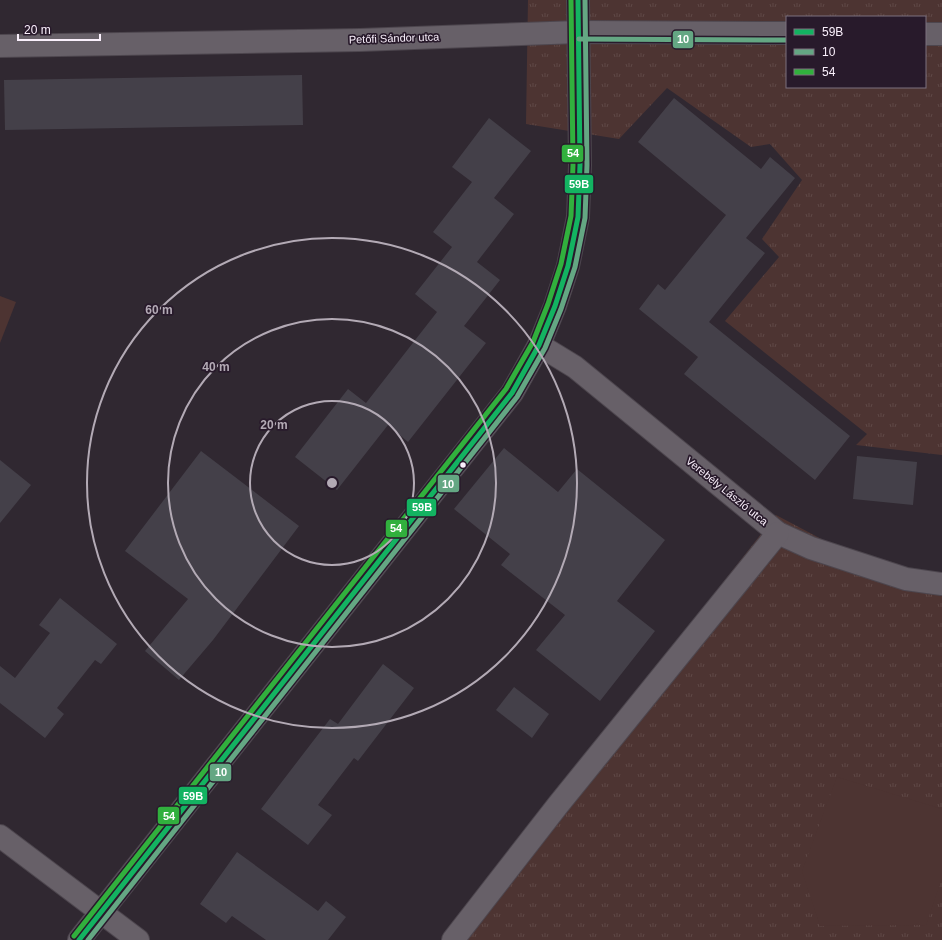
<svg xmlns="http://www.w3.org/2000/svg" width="942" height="940" font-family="Helvetica,sans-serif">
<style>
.grass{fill:url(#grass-tufts);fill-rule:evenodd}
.park{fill:#4d3432}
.building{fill:#444049}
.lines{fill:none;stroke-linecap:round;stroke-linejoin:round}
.minor-casing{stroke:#4d464e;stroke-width:24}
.minor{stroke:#676068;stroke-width:22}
.bus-1-casing{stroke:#281a2b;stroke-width:8}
.bus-2-casing{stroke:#281a2b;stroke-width:8}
.bus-3-casing{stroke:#281a2b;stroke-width:8}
.bus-1{stroke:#13b361;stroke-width:5}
.bus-2{stroke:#64a783;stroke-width:5}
.bus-3{stroke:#31b03d;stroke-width:5}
.ring{fill:none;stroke:#b3aab5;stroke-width:2}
.bus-dot{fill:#faf0fc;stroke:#281a2b;stroke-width:1.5}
.labels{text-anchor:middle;stroke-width:3.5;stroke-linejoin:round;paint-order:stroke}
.street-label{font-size:11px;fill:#faf0fc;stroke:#281a2b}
.centre{fill:#b3aab5;stroke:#281a2b;stroke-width:2}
.ring-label{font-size:12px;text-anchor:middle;font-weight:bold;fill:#b3aab5;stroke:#281a2b;stroke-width:3.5;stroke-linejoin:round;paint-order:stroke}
.line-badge{stroke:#281a2b;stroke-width:1.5}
.badge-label{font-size:11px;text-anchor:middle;font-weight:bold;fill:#fff}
</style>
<defs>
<pattern id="grass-tufts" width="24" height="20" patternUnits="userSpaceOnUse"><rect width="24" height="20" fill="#4d3432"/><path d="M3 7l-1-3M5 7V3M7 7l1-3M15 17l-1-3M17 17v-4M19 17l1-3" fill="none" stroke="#5f4846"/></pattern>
</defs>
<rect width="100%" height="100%" fill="#302831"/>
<g class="grass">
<path d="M 528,0 L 942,0 L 942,455 L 856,445 L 867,434 L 725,321 L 779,257 L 762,239 L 802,180 L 770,144 L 751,147 L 667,88 L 619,139 L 526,124 ZM 787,17 L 925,17 L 925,87 L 787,87 Z"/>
<path d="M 776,515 L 865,562 L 942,580 L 942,940 L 460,940 L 449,932 Z"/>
</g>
<g class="park">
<path d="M 0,296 L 16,302 L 0,343 Z"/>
<path d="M 837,777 L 942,809 L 942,878 L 926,925 L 820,926 L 802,871 Z"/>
</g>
<g class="building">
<path d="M 302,75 L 303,125 L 5,130 L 4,80 Z"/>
<path d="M 674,98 L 761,169 L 770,157 L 795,178 L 746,238 L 765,253 L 709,322 L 850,436 L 815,480 L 684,374 L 698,357 L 639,309 L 658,284 L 665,290 L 726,215 L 638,142 Z"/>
<path d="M 489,118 L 531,151 L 494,198 L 514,214 L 477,262 L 500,280 L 464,326 L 486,343 L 408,442 L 388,425 L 337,490 L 295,457 L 348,389 L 366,403 L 437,312 L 415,294 L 452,247 L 433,232 L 472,182 L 452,167 Z"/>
<path d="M 504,448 L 558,492 L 577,469 L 665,540 L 617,601 L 655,631 L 600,701 L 536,650 L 565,615 L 501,565 L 510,554 L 454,509 Z"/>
<path d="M 201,451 L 299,526 L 213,640 L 179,680 L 145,651 L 188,599 L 125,551 Z"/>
<path d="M 857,456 L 917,462 L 913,505 L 853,499 Z"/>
<path d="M 0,460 L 31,485 L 0,523 Z"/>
<path d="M 60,598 L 117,644 L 101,664 L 95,660 L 57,708 L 64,714 L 45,738 L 0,703 L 0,666 L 15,678 L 50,633 L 39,625 Z"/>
<path d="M 383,664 L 414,688 L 358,761 L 354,758 L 318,805 L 332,815 L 308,845 L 261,809 L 330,719 L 338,724 Z"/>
<path d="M 514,687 L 549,714 L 532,738 L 496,710 Z"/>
<path d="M 237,852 L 318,911 L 326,901 L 346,917 L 328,940 L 266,940 L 232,916 L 226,923 L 200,904 Z"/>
</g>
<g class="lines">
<defs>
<g id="minor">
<path d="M 925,34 L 942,34"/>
<path d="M 0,46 L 360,40 L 579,32 L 787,33"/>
<path d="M 539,345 L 575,367 L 778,533 L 811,548 L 906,579 L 942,584"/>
<path d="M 0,836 L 138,940"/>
<path d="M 79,940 L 512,393 L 539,345 L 555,306 L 568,266 L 578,217 L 580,165 L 578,0"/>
<path d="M 453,940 L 558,805 L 778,533"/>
</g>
</defs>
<use href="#minor" class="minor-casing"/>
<use href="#minor" class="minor"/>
<defs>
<path id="bus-1" d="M 79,940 L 512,393 L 539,345 L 555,306 L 568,266 L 578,217 L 580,165 L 578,0"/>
<g id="bus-2">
<path d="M 579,39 L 787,40"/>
<path d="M 88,940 L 517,397 L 545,348 L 561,309 L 575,267 L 585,218 L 587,165 L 585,0"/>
</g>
<path id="bus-3" d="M 74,936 L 506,389 L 533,342 L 548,304 L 561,264 L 571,216 L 573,165 L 571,0"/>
</defs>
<use href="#bus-1" class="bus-1-casing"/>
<use href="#bus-2" class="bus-2-casing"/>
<use href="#bus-3" class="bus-3-casing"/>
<use href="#bus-1" class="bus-1"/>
<use href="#bus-2" class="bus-2"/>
<use href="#bus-3" class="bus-3"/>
</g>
<g class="ring">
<circle cx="332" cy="483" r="82"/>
<circle cx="332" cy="483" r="164"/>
<circle cx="332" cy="483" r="245"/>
</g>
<circle class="bus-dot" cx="463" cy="465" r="3.5"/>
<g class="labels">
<g class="street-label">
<text transform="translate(394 38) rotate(-2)" y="4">Petőfi Sándor utca</text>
<text transform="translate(727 491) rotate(39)" y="4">Verebély László utca</text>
</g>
</g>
<circle cx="332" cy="483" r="6" class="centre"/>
<g class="ring-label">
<text x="159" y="314">60 m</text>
<text x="216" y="371">40 m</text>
<text x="274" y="429">20 m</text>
</g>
<g class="line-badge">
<rect x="672" y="30" width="22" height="19" rx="4" fill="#64a783"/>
<rect x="561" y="144" width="23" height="19" rx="4" fill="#31b03d"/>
<rect x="564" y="174" width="30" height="20" rx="4" fill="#13b361"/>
<rect x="437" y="474" width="23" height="19" rx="4" fill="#64a783"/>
<rect x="406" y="498" width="31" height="19" rx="4" fill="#13b361"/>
<rect x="385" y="519" width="23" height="19" rx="4" fill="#31b03d"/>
<rect x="209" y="763" width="23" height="19" rx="4" fill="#64a783"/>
<rect x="178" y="786" width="30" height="19" rx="4" fill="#13b361"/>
<rect x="157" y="806" width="23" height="19" rx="4" fill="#31b03d"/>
</g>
<g class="badge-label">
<text x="683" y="43">10</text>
<text x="573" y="157">54</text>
<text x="579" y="188">59B</text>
<text x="448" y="488">10</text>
<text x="422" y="511">59B</text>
<text x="396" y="532">54</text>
<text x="221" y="776">10</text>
<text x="193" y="800">59B</text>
<text x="169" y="820">54</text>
</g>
<rect x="786" y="16" width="140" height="72" fill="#281a2b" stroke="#7c707f"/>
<rect x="794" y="29" width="20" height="6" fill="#13b361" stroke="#7c707f"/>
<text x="822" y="36" font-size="12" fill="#faf0fc">59B</text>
<rect x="794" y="49" width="20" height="6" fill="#64a783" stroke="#7c707f"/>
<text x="822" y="56" font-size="12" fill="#faf0fc">10</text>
<rect x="794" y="69" width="20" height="6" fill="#31b03d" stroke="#7c707f"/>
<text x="822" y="76" font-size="12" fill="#faf0fc">54</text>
<path d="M18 34v6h82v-6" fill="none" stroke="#faf0fc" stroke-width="2"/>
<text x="24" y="34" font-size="12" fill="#faf0fc" stroke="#281a2b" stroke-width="3" paint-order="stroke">20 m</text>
</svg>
